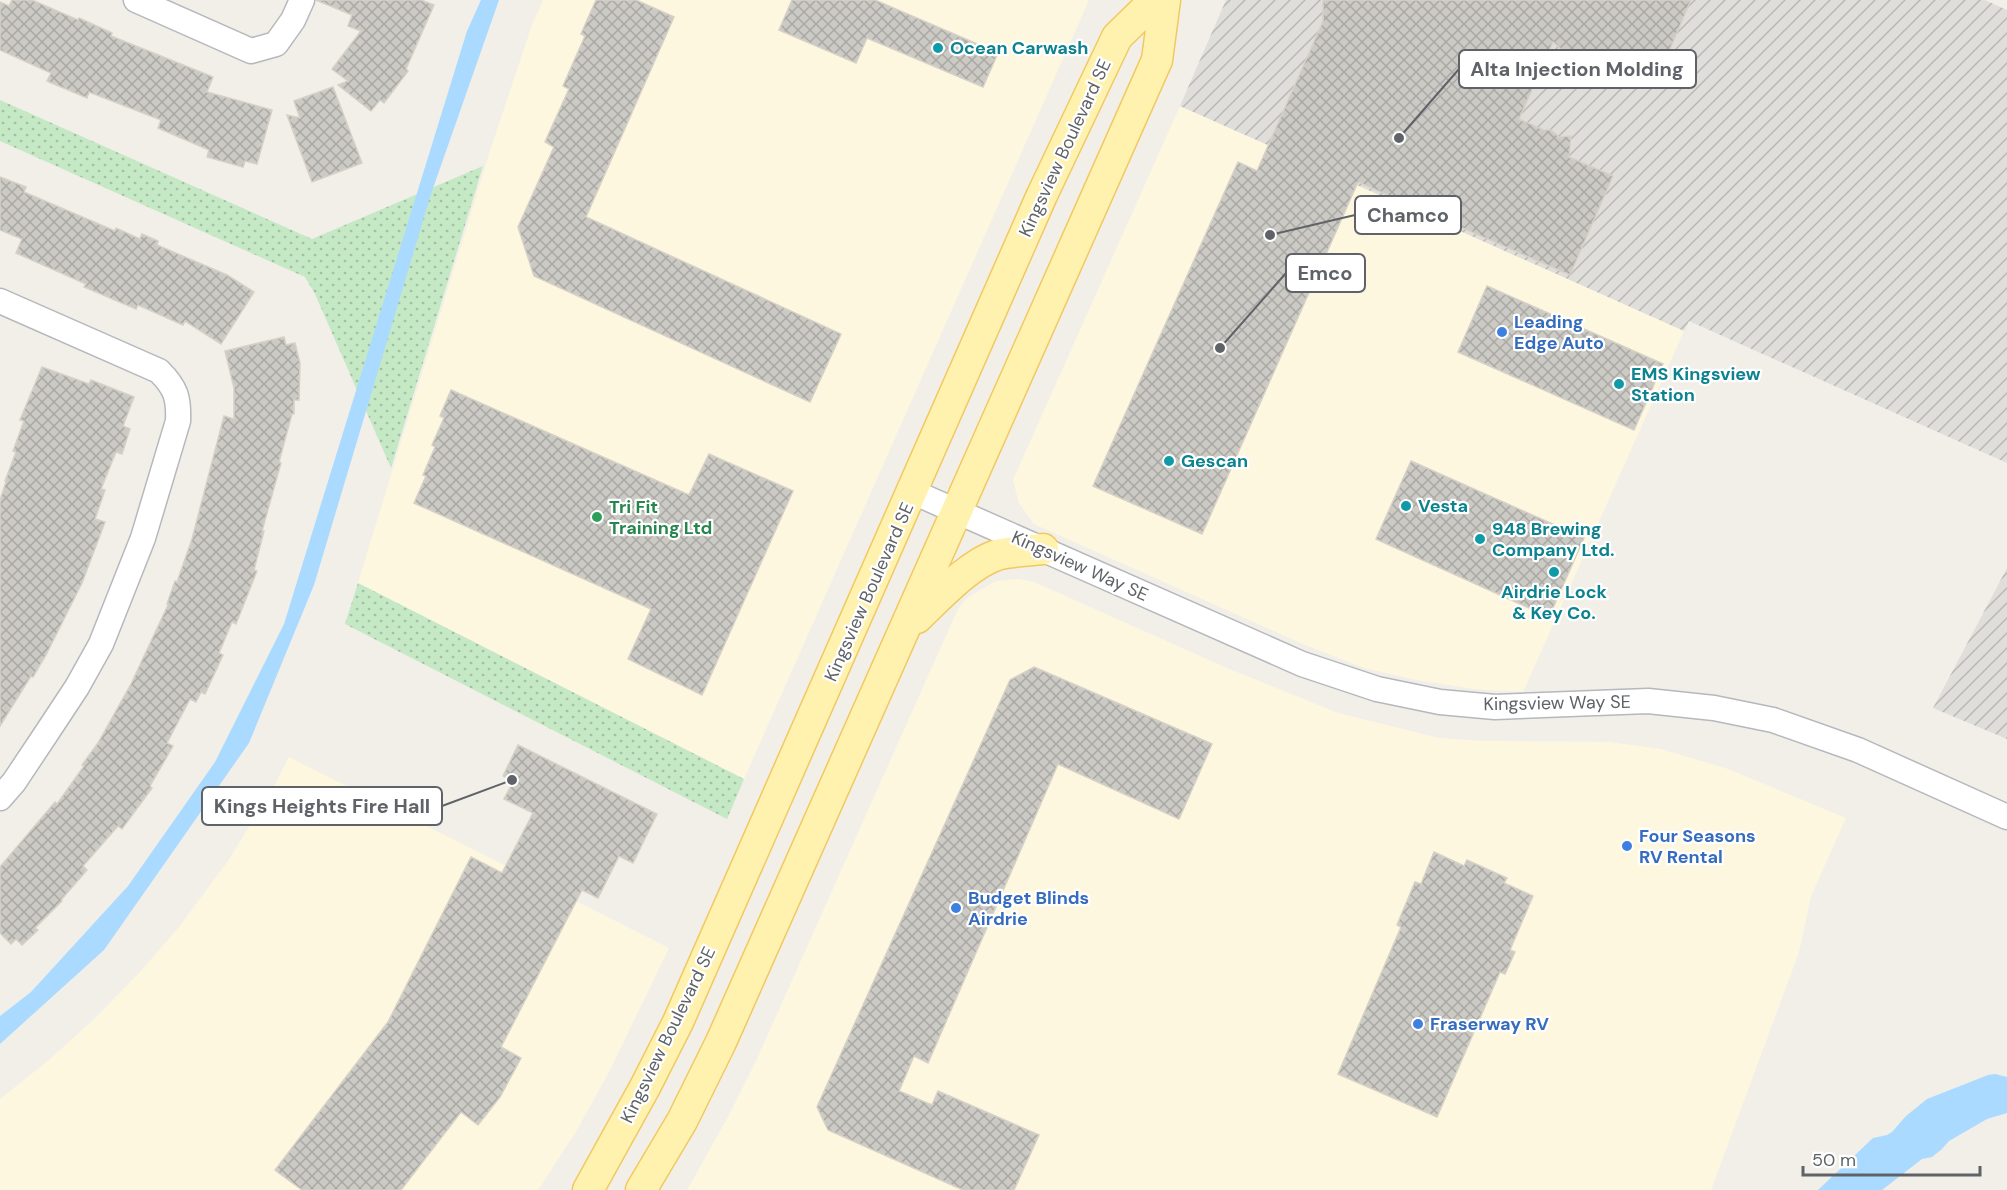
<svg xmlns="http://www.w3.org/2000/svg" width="2007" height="1190" font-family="'DM Sans',sans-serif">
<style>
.commercial{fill:#fef7e0}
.industrial{fill:url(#industrial-furrows)}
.park{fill:url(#park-dots)}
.water{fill:#aadaff}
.building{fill:url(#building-cross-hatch);stroke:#d6d1c6;stroke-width:1.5}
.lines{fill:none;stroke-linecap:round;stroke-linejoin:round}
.minor-casing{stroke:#b5b8bc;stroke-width:27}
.major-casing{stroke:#f2c960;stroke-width:33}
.minor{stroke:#fff;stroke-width:24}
.major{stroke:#fff2af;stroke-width:30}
.culture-dot{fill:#0f9aa8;stroke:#fff;stroke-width:2}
.shop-dot{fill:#3f7fe0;stroke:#fff;stroke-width:2}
.leisure-dot{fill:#2e9e5b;stroke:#fff;stroke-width:2}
.labels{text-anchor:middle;stroke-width:4.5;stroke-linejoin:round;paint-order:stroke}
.culture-label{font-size:18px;font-weight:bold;fill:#0d838f;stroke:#fff;text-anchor:start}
.street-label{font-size:18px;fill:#5f6368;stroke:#fff}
.shop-label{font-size:18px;font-weight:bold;fill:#366cbe;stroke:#fff;text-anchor:start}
.leisure-label{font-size:18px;font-weight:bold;fill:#27864d;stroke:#fff;text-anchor:start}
.leader{fill:none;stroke:#5f6368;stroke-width:2}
.callout-dot{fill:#5f6368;stroke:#fff;stroke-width:2}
.callout{fill:#fff;stroke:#5f6368;stroke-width:2}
.callout-label{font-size:20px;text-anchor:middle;font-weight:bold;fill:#5f6368}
</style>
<defs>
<pattern id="industrial-furrows" width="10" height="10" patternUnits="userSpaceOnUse" patternTransform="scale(1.5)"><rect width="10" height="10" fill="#e0deda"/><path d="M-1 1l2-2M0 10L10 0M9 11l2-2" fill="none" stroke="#b9b8b5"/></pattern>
<pattern id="park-dots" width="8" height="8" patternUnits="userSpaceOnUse" patternTransform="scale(1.5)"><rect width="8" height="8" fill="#c5e8c5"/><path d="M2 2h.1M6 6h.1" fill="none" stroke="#a3c0a4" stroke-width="1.8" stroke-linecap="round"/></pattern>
<pattern id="building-cross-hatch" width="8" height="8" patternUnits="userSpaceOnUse" patternTransform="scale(1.5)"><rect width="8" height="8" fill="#cccac5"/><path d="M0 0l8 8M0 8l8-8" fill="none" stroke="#a9a8a4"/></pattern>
</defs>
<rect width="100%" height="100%" fill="#f1efe8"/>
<g class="commercial">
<path d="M 543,0 L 1089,0 L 744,779 L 358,583 L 490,151 L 532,25 Z"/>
<path d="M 1180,106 L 1684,331 L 1523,692 L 1474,689 L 1417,680 L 1364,668 L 1303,644 L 1034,524 L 1019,503 L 1013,480 Z"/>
<path d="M 1019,579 L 1034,582 L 1227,668 L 1338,713 L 1439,738 L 1480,741 L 1609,742 L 1661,749 L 1728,769 L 1846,818 L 1811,896 L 1799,952 L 1711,1190 L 687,1190 L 728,1117 L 756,1061 L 958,609 L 967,598 L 996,581 Z"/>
<path d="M 289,757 L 669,948 L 609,1072 L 577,1130 L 538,1190 L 0,1190 L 0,1099 L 49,1060 L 92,1021 L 142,970 L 179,927 L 228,861 L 272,790 Z"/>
</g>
<g class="industrial">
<path d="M 1226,0 L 1985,0 L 2007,10 L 2007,463 L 1689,321 L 1684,331 L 1180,106 Z"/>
<path d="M 2007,568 L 2007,739 L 1933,708 Z"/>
</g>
<g class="park">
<path d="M 0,100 L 312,239 L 483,166 L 391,468 L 315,294 L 305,277 L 0,141 Z"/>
<path d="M 358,583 L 744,779 L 727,819 L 345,624 Z"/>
</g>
<g class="water">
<path d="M 481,0 L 499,0 L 431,194 L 314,585 L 249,743 L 104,950 L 0,1044 L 0,1016 L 31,992 L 128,886 L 215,762 L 284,624 L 467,31 Z"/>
<path d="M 1995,1074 L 2007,1077 L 2007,1113 L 1987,1119 L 1949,1141 L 1942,1149 L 1932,1157 L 1922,1159 L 1882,1190 L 1818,1190 L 1873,1138 L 1887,1135 L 1892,1132 L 1906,1116 L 1927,1099 L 1988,1075 Z"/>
</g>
<g class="building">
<path d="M 12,0 L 32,0 L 78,20 L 79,18 L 112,33 L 111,36 L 213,77 L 207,92 L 272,110 L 257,164 L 245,161 L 243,167 L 207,157 L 209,150 L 158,128 L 161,120 L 89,92 L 87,98 L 47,81 L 51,73 L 0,50 L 0,2 L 9,6 Z"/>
<path d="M 316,0 L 421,0 L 434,5 L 406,69 L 408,71 L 384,103 L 380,100 L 371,111 L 338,85 L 348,81 L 332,69 L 361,31 L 348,26 L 352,15 Z"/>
<path d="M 596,0 L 636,0 L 674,17 L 586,217 L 841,334 L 810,402 L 534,276 L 518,227 L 554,147 L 545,142 L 569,89 L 563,86 L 585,36 L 581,34 Z"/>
<path d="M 792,0 L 875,0 L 998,53 L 983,87 L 867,38 L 856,63 L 779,30 Z"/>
<path d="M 1323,0 L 1691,0 L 1658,77 L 1616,58 L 1598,72 L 1591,60 L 1584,59 L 1579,55 L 1569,56 L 1553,42 L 1519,119 L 1544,130 L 1551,130 L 1559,137 L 1571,136 L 1569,157 L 1613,176 L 1570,275 L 1358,182 L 1202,534 L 1093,486 L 1238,162 L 1257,171 L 1323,21 Z"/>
<path d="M 333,87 L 362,163 L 312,182 L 287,115 L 300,118 L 294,101 Z"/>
<path d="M 0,177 L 26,187 L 24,192 L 115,231 L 116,228 L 140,239 L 142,234 L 158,241 L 157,245 L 227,275 L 254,292 L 221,344 L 185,321 L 183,325 L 138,305 L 136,309 L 84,287 L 86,284 L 16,253 L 22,239 L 0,230 Z"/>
<path d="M 1487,286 L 1663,364 L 1634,430 L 1458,352 Z"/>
<path d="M 284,337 L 286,345 L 295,343 L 300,363 L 299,400 L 294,400 L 294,414 L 292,414 L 279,462 L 281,463 L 262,531 L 264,531 L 254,570 L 257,571 L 236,624 L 232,622 L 219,653 L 223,655 L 205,694 L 201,692 L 196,702 L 190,699 L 167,743 L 173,746 L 150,786 L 152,788 L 122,829 L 118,826 L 83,866 L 87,870 L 61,900 L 62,901 L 35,928 L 38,930 L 22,945 L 16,939 L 11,944 L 0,933 L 0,867 L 55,802 L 57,804 L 84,766 L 82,765 L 98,743 L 131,684 L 168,605 L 167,604 L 175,581 L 177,582 L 192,539 L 224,416 L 234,419 L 234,388 L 225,351 Z"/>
<path d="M 42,367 L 89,384 L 91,380 L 134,397 L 123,426 L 130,429 L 122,454 L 116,452 L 101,489 L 105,490 L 95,519 L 105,522 L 82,583 L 46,655 L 33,677 L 31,676 L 0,726 L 0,500 L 6,482 L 5,481 L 16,452 L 13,451 L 24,421 L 20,420 Z"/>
<path d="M 451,390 L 689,495 L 709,454 L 793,491 L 702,695 L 628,659 L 651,609 L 414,503 L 426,476 L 423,475 L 435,447 L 432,445 L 444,418 L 440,416 Z"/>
<path d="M 1411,461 L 1584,538 L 1549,617 L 1376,539 Z"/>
<path d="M 1034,667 L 1212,744 L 1179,819 L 1058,764 L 928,1063 L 914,1056 L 899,1091 L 932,1105 L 938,1091 L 1039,1135 L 1014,1190 L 963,1190 L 828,1130 L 817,1107 L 1010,680 Z"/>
<path d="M 518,745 L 657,814 L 633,863 L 619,856 L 598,898 L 582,890 L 501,1047 L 521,1058 L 500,1097 L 478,1125 L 461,1112 L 401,1190 L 302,1190 L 275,1170 L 388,1022 L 471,857 L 502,873 L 533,813 L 504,799 L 513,782 L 503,776 Z"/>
<path d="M 1434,852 L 1464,866 L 1467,860 L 1507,878 L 1504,883 L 1533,896 L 1510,950 L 1515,952 L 1505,974 L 1500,972 L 1437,1117 L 1338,1074 L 1401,927 L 1397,925 L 1415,882 L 1421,884 Z"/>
</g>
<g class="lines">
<defs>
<g id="minor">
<path d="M 136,0 L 251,51 L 276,44 L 293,20 L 302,0"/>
<path d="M 0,301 L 159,371 C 176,388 179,398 178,421 L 143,538 L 101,644 L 77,687 L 46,734 L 14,782 L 0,798"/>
<path d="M 913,492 L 1302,664 L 1377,689 L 1440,702 L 1495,707 L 1648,701 L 1714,708 L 1773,720 L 1858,750 L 2007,817"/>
</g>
<g id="major">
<path d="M 917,618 C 938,598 969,564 997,555 C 1011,551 1029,551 1043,549"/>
<path d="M 588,1190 L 645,1087 L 678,1022 L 1042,195 L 1117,37 L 1155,0"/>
<path d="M 641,1190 L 682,1121 L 721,1042 L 1157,60 L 1165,0"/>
</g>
</defs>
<use href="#minor" class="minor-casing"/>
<use href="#major" class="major-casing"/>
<use href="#minor" class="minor"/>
<use href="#major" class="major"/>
</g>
<g class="culture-dot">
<circle cx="938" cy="48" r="6"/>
<circle cx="1619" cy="384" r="6"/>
<circle cx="1169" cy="461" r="6"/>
<circle cx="1406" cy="506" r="6"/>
<circle cx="1480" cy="539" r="6"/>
<circle cx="1554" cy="572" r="6"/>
</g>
<g class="shop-dot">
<circle cx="1502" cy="332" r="6"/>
<circle cx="1627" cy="846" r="6"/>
<circle cx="956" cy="908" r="6"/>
<circle cx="1418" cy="1024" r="6"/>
</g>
<circle class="leisure-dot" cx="597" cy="517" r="6"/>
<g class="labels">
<g class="culture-label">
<text x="950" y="54">Ocean Carwash</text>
<text x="1631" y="380">EMS Kingsview<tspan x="1631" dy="21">Station</tspan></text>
<text x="1181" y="467">Gescan</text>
<text x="1418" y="512">Vesta</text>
<text x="1492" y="535">948 Brewing<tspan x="1492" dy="21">Company Ltd.</tspan></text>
<text x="1554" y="598" text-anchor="middle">Airdrie Lock<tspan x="1554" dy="21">&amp; Key Co.</tspan></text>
</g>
<g class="street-label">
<text transform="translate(1065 148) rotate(-65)" y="6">Kingsview Boulevard SE</text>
<text transform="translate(1080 566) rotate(24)" y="6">Kingsview Way SE</text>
<text transform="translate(869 592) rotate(-66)" y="6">Kingsview Boulevard SE</text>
<text transform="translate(1557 703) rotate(-1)" y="6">Kingsview Way SE</text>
<text transform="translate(668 1035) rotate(-64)" y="6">Kingsview Boulevard SE</text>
</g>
<g class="shop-label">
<text x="1514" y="328">Leading<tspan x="1514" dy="21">Edge Auto</tspan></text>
<text x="1639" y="842">Four Seasons<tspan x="1639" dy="21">RV Rental</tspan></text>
<text x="968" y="904">Budget Blinds<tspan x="968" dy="21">Airdrie</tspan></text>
<text x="1430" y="1030">Fraserway RV</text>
</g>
<g class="leisure-label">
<text x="609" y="513">Tri Fit<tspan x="609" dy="21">Training Ltd</tspan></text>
</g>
</g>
<path class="leader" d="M1399 138L1459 69M1270 235L1355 215M1220 348L1286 273M512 780L442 806"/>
<g class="callout-dot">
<circle cx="1399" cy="138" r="6"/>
<circle cx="1270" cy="235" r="6"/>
<circle cx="1220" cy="348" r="6"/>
<circle cx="512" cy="780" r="6"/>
</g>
<g class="callout">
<rect x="1459" y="50" width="237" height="38" rx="6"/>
<rect x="1355" y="196" width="106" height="38" rx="6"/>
<rect x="1286" y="254" width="79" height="38" rx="6"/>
<rect x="202" y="787" width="240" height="38" rx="6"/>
</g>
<g class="callout-label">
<text x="1577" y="76">Alta Injection Molding</text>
<text x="1408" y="222">Chamco</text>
<text x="1325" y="280">Emco</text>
<text x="322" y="813">Kings Heights Fire Hall</text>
</g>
<path d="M1803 1166v9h177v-9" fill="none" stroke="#5f6368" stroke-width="3"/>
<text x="1812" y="1166" font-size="18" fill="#5f6368" stroke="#ffffff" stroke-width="4.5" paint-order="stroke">50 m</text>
</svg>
